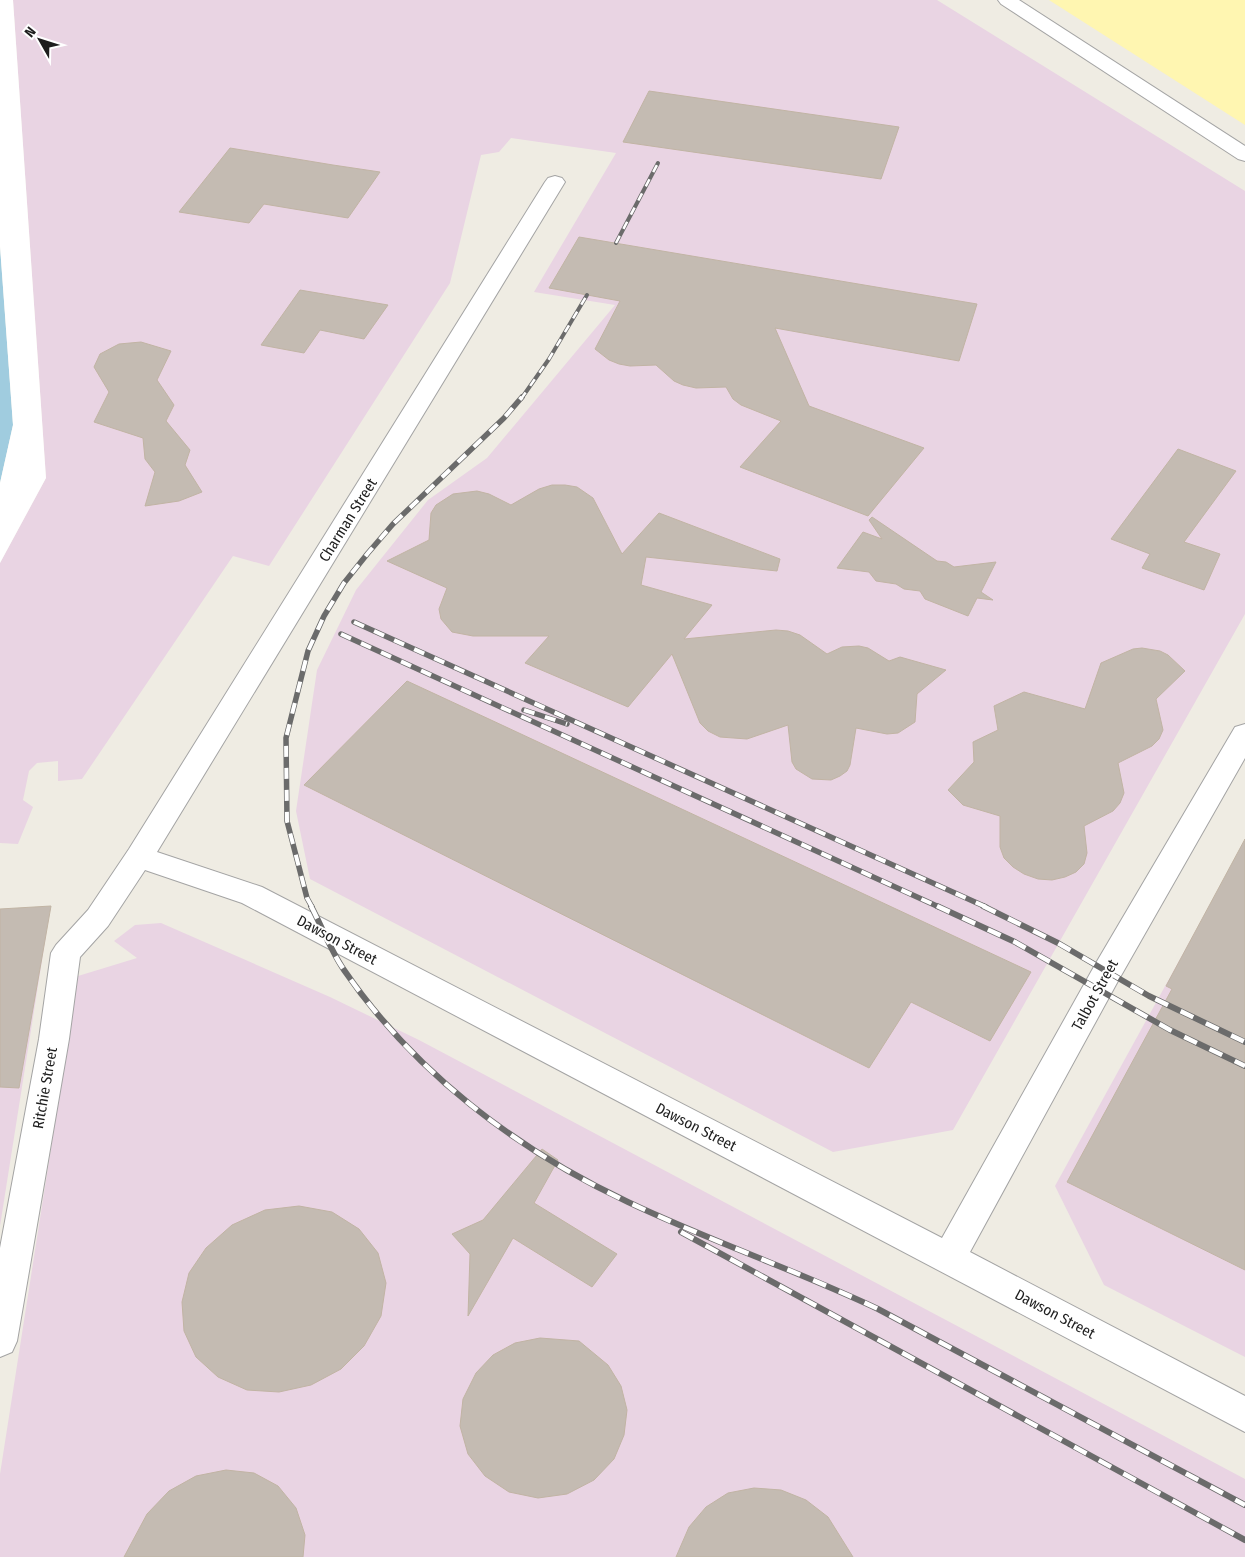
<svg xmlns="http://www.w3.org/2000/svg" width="1245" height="1557" font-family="'Fira Sans Condensed',sans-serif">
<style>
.industrial{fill:#e9d4e3}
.sand{fill:#fff6b1}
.water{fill:#a0ccdf}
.pier{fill:#fff}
.building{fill:#c4bbb2;stroke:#c1b4a4}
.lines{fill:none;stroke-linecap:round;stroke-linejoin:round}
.minor-casing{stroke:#a4a4a4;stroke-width:2}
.minor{fill:#fff;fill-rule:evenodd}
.rail-far2-casing{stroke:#6b6b6b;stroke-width:4}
.rail-far1-casing{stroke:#6b6b6b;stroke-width:5.5}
.rail-casing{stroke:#6b6b6b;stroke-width:6}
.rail-far2{stroke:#fff;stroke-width:2.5;stroke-dasharray:8;stroke-linecap:butt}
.rail-far1{stroke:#fff;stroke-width:4;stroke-dasharray:11;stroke-linecap:butt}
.rail{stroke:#fff;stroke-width:4.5;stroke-dasharray:14;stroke-linecap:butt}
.labels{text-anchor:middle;stroke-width:4;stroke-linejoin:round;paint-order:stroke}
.street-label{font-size:15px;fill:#1d1d1d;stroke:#fff}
</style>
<rect width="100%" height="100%" fill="#efece3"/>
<g class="industrial">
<path d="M 13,0 L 937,0 L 1245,191 L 1245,614 L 953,1130 L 833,1152 L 310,879 L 296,811 L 317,670 L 356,590 L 428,500 L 487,458 L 615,305 L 534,292 L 616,153 L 511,138 L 499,152 L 481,155 L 450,283 L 269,566 L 233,556 L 82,779 L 58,781 L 58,761 L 37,763 L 29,771 L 23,800 L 33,807 L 18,844 L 0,843 L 0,563 L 46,478 Z"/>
<path d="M 1245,841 L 1245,1357 L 1104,1285 L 1055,1186 Z"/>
<path d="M 0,909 L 50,910 L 0,1226 Z"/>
<path d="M 161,923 L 330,997 L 419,1040 L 1245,1479 L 1245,1557 L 0,1557 L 0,1474 L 78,976 L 137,958 L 114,941 L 135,925 Z"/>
</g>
<path class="sand" d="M 1049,0 L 1245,0 L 1245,125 Z"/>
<path class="water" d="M 0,246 L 13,425 L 0,483 Z"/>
<path class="pier" d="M 0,0 L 13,0 L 46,478 L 0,563 L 0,483 L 13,425 L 0,246 Z"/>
<g class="building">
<path d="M 649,91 L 899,127 L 881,179 L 623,142 Z"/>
<path d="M 230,148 L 333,165 L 380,172 L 348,218 L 264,204 L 249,223 L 179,212 Z"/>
<path d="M 579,237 L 977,304 L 959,361 L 775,328 L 809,406 L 924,448 L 868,516 L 740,467 L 781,421 L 741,405 L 733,399 L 726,387 L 696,388 L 683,385 L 674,381 L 656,365 L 630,366 L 619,364 L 609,360 L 595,349 L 620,301 L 549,288 Z"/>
<path d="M 300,290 L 388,305 L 364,339 L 320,330 L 304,353 L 261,345 Z"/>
<path d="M 141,342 L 171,351 L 157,380 L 174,405 L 166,421 L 190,450 L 185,465 L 202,492 L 179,501 L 145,506 L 155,472 L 145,459 L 143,438 L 94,422 L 109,392 L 94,367 L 100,354 L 119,344 Z"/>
<path d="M 1178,449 L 1236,471 L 1184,542 L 1220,554 L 1204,590 L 1142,568 L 1150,554 L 1111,539 Z"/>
<path d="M 552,485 L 565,485 L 577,487 L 593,498 L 622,554 L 659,513 L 780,559 L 777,571 L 646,557 L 641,585 L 712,605 L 684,639 L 776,630 L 788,631 L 800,635 L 827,654 L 842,647 L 859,646 L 868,648 L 889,661 L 900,657 L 946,670 L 917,694 L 915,722 L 898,733 L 887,734 L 856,728 L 850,765 L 847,771 L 840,776 L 831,780 L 812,779 L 796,769 L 792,762 L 788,725 L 747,739 L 720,737 L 708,731 L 700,723 L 672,654 L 628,707 L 525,663 L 549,636 L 473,636 L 452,632 L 441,619 L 439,609 L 447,588 L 387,561 L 429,540 L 431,513 L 436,505 L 453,494 L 477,491 L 489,494 L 511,505 L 539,489 Z"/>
<path d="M 872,517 L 937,561 L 946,562 L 954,567 L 996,562 L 981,592 L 993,600 L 977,598 L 968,616 L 925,599 L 920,591 L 904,589 L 896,584 L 876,581 L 869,572 L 837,568 L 863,532 L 882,539 L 869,520 Z"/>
<path d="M 1142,648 L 1160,651 L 1168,655 L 1185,671 L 1156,699 L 1163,730 L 1159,739 L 1152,746 L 1118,763 L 1124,793 L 1120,803 L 1113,811 L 1084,826 L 1087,853 L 1084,864 L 1076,872 L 1065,877 L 1052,880 L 1038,879 L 1024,874 L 1013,867 L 1004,858 L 1000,847 L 1000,816 L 963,805 L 948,790 L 974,762 L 973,742 L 998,730 L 994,706 L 1024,692 L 1085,709 L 1101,663 L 1133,649 Z"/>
<path d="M 407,681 L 491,720 L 1031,972 L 990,1041 L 911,1002 L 869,1068 L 304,785 Z"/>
<path d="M 1245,839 L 1245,1270 L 1067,1182 L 1172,989 L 1166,986 Z"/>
<path d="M 51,906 L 19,1088 L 0,1087 L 0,909 Z"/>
<path d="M 542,1149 L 558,1160 L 534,1203 L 617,1254 L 592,1287 L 513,1238 L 468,1316 L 470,1254 L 452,1234 L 483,1220 Z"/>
<path d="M 299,1206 L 332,1212 L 359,1229 L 378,1253 L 386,1283 L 381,1316 L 364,1346 L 341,1369 L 311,1385 L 279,1392 L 247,1390 L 218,1377 L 196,1357 L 184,1331 L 182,1302 L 189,1273 L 206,1248 L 232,1225 L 265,1210 Z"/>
<path d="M 540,1338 L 579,1341 L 608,1365 L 621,1386 L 627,1410 L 624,1435 L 614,1459 L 594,1480 L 567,1494 L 538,1498 L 509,1492 L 485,1476 L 468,1454 L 460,1426 L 463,1399 L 476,1373 L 493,1355 L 515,1343 Z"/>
<path d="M 226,1470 L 254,1473 L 278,1486 L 296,1508 L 305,1535 L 303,1557 L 124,1557 L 147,1514 L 169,1491 L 196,1476 Z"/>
<path d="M 754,1488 L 781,1490 L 806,1500 L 828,1517 L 853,1557 L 676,1557 L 689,1527 L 706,1507 L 728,1493 Z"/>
</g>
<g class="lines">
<defs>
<g id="minor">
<path d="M 998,0 L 1019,0 L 1245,146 L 1245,161 L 1238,159 L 1001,4 Z"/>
<path d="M 555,176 L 562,178 L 565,182 L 157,852 L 262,887 L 942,1238 L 1096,963 L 1235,727 L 1245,724 L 1245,758 L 1118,981 L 970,1252 L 1245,1396 L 1245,1432 L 242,903 L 145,870 L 108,926 L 80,957 L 69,1039 L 17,1341 L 12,1352 L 0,1357 L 0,1248 L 39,1039 L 51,953 L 56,945 L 88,910 L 129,849 L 545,182 L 548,178 Z"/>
</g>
</defs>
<use href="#minor" class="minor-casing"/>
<use href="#minor" class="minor"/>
<defs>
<g id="rail-far2">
<path d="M 616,243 L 658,163"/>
<path d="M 521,399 L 549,359 L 587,295"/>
</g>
<g id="rail-far1">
<path d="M 354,622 L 986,907"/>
<path d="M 341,634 L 939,907"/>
<path d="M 524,710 L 567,724"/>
<path d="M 312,907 L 307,898 L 287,821 L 286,738 L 308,651 L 324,616 L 344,583 L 368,553 L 393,524 L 504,418 L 522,397"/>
</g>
<g id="rail">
<path d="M 311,906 C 322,927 331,951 344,970 C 414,1072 517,1150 628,1202 C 710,1241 796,1270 878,1309 L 1245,1505"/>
<path d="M 937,906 L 1015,942 L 1170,1030 L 1245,1066"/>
<path d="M 983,906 L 1058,943 L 1149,996 L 1245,1042"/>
<path d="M 681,1232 L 1245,1540"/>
</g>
</defs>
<use href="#rail-far2" class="rail-far2-casing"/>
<use href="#rail-far1" class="rail-far1-casing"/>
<use href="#rail" class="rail-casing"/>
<use href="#rail-far2" class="rail-far2"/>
<use href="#rail-far1" class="rail-far1"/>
<use href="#rail" class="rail"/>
</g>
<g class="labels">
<g class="street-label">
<text transform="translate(348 520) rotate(-58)" y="5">Charman Street</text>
<text transform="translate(337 940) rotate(28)" y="5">Dawson Street</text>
<text transform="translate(1095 995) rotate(-61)" y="5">Talbot Street</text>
<text transform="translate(45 1088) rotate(-80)" y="5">Ritchie Street</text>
<text transform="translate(696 1127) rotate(27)" y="5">Dawson Street</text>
<text transform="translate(1055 1314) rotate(28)" y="5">Dawson Street</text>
</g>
</g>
<g transform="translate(40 40) rotate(309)" stroke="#ffffff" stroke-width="4" paint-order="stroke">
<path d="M0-4L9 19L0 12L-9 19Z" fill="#1d1d1d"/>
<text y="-8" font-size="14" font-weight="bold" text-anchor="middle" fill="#1d1d1d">N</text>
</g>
</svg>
